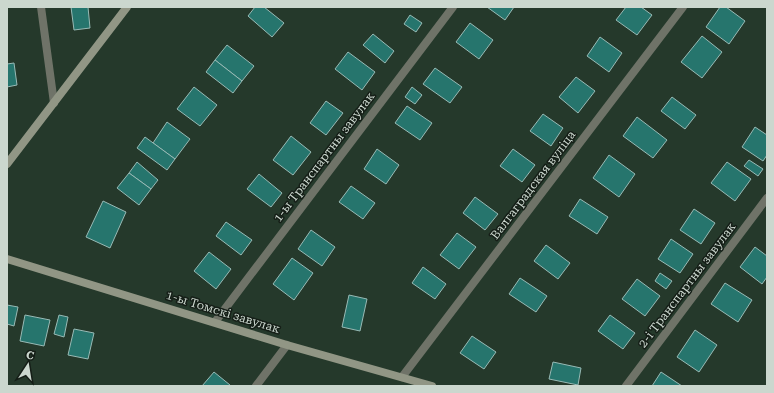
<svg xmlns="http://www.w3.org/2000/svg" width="774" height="393" font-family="'Roboto Serif',serif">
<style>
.building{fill:#26756d;stroke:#98bab5}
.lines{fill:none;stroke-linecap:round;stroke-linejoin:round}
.street{stroke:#6f7368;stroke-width:8}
.secondary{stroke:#919685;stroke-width:8}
.labels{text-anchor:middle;stroke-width:3;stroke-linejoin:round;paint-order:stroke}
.street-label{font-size:12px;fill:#cbd7ce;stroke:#151e17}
</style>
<rect width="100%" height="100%" fill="#25392b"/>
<g class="building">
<path d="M 71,7 L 88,7 L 90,28 L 74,30 Z"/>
<path d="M 255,7 L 264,7 L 284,23 L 272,37 L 248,16 Z"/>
<path d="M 487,7 L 514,7 L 505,20 Z"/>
<path d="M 626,7 L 641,7 L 652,15 L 637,35 L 616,20 Z"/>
<path d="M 720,7 L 726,7 L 745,21 L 729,44 L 706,27 Z"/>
<path d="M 410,15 L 422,23 L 416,32 L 404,24 Z"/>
<path d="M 470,23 L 493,40 L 479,59 L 456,42 Z"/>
<path d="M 373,34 L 394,51 L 385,63 L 363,45 Z"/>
<path d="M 702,36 L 722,52 L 702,78 L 681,62 Z"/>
<path d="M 600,37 L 622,53 L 609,72 L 587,56 Z"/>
<path d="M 227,45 L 254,66 L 242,81 L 215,60 Z"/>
<path d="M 348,52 L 375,72 L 362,90 L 335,69 Z"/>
<path d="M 215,60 L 242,81 L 233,93 L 206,72 Z"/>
<path d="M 14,63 L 17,85 L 7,87 L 7,64 Z"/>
<path d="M 435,68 L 462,87 L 450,103 L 423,84 Z"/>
<path d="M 576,77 L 595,91 L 578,113 L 559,97 Z"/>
<path d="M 194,87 L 217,105 L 200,126 L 177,109 Z"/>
<path d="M 412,87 L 422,95 L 415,104 L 405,97 Z"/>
<path d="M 672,97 L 696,115 L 685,129 L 661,111 Z"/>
<path d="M 326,101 L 343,113 L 326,135 L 310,123 Z"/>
<path d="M 407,106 L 432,123 L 420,140 L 395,123 Z"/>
<path d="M 543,114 L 563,128 L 551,146 L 530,131 Z"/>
<path d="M 637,117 L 667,140 L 653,158 L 623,136 Z"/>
<path d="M 167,122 L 190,139 L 175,159 L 153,143 Z"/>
<path d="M 755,127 L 767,135 L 767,155 L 763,161 L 742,147 Z"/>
<path d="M 291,136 L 311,152 L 293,175 L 273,160 Z"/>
<path d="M 145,137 L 175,159 L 167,170 L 137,148 Z"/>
<path d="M 377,149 L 399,165 L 386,184 L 364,169 Z"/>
<path d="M 513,149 L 535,165 L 522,182 L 500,166 Z"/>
<path d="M 609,155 L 635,174 L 619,197 L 593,178 Z"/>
<path d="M 749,160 L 763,169 L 758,176 L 744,166 Z"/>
<path d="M 137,162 L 158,180 L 151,189 L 129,173 Z"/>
<path d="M 727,162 L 751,179 L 735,201 L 711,183 Z"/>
<path d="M 129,173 L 151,189 L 139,205 L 117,188 Z"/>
<path d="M 259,174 L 282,193 L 271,207 L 247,189 Z"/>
<path d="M 351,186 L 375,203 L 363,219 L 339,202 Z"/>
<path d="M 475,197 L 498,214 L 485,230 L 463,213 Z"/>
<path d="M 580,199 L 608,217 L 597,234 L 569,216 Z"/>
<path d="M 103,201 L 126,212 L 110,248 L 86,237 Z"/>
<path d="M 694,209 L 715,223 L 701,244 L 680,230 Z"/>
<path d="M 226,222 L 252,240 L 241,255 L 216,236 Z"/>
<path d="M 311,230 L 335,247 L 322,266 L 298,249 Z"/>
<path d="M 457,233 L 476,247 L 459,269 L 440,255 Z"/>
<path d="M 671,239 L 693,254 L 680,273 L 658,259 Z"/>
<path d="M 546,245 L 570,263 L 558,279 L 534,261 Z"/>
<path d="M 755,247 L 767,256 L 767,277 L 762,284 L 740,267 Z"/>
<path d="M 209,252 L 231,269 L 216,289 L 194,271 Z"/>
<path d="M 292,258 L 313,273 L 294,300 L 273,284 Z"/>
<path d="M 423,267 L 446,284 L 435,299 L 412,283 Z"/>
<path d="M 660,273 L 672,281 L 666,289 L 655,281 Z"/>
<path d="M 520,278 L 547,296 L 536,312 L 509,294 Z"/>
<path d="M 637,279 L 660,296 L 645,316 L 622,299 Z"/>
<path d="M 725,283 L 752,300 L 738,322 L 711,304 Z"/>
<path d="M 349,295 L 367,299 L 360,331 L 342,327 Z"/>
<path d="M 7,305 L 18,307 L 14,326 L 7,324 Z"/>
<path d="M 25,315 L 50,320 L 44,346 L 20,341 Z"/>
<path d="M 59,315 L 68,317 L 64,337 L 54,334 Z"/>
<path d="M 610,315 L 635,333 L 623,349 L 598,331 Z"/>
<path d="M 74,329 L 94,333 L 88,359 L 68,355 Z"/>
<path d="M 695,330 L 717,345 L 699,372 L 677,357 Z"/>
<path d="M 472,336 L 496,352 L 484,369 L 460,353 Z"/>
<path d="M 553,362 L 581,368 L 578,385 L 549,379 Z"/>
<path d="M 214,372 L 230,385 L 229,386 L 202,386 Z"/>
<path d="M 661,372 L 682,386 L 652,386 Z"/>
</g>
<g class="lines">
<g class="street">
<path d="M 41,7 L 54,103"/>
<path d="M 215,322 L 453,7"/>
<path d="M 402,377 L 683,7"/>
<path d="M 256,386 L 287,345"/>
<path d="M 626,386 L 767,198"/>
</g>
<g class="secondary">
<path d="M 7,164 L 127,7"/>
<path d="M 7,259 L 287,345 L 432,386"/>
</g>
</g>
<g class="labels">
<g class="street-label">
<text transform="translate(324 157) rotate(-53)" y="4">1-ы Транспартны завулак</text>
<text transform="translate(533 185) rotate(-53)" y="4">Валгаградская вуліца</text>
<text transform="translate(687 285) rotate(-53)" y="4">2-і Транспартны завулак</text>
<text transform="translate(223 312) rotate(17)" y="4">1-ы Томскі завулак</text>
</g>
</g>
<rect width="774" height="393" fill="none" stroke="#cbd7ce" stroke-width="16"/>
<g transform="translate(28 365) rotate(12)" stroke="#151e17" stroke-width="3" paint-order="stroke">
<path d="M0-3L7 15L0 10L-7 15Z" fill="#cbd7ce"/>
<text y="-6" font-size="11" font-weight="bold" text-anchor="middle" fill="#cbd7ce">С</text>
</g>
</svg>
